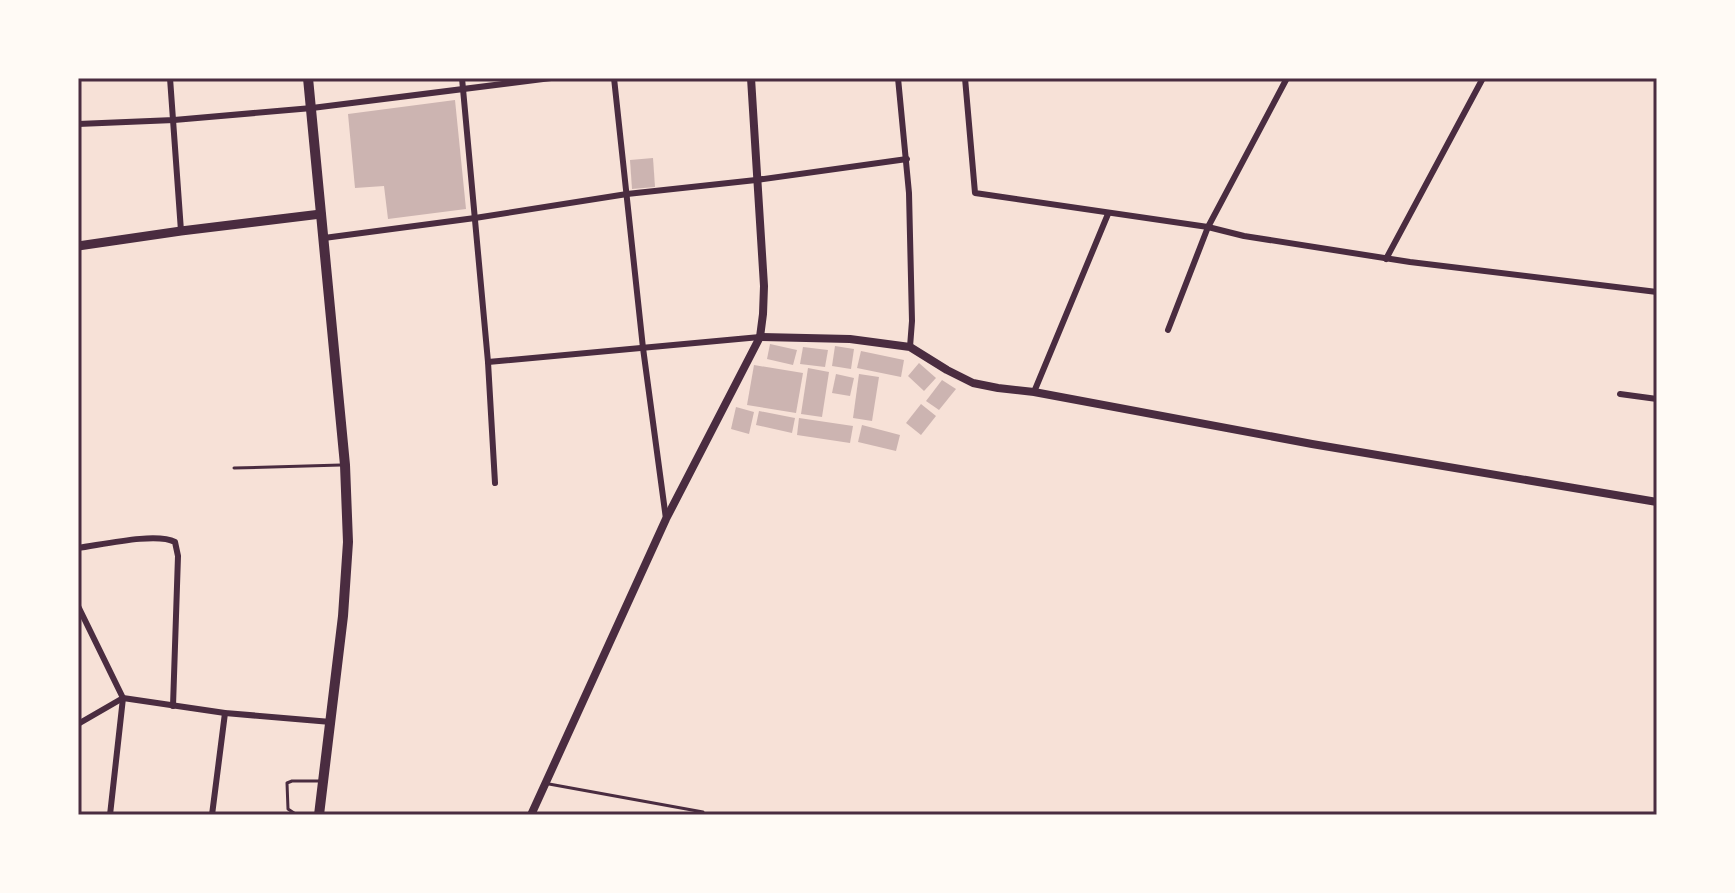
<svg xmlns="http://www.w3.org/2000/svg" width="1735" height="893" font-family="Mulish,sans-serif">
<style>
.building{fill:#ccb4b1}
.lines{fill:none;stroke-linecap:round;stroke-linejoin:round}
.service{stroke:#4a2c40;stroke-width:3}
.minor{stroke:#4a2c40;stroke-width:6}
.tertiary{stroke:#4a2c40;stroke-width:8}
.secondary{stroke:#4a2c40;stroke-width:9}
.primary{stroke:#4a2c40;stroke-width:10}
.neatline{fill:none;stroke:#4a2c40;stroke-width:3}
</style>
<rect width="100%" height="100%" fill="#f7e1d7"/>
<g class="building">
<path d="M 455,100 L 466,209 L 388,219 L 384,186 L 355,188 L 348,114 Z"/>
<path d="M 653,158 L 655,187 L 632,189 L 630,160 Z"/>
<path d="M 770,344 L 797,350 L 793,365 L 767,359 Z"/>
<path d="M 835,346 L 854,349 L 851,369 L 832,366 Z"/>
<path d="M 803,347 L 828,350 L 825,367 L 800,364 Z"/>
<path d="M 861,351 L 904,360 L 901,377 L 857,368 Z"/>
<path d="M 919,363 L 936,378 L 924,391 L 908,376 Z"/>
<path d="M 754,365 L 803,373 L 796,413 L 747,405 Z"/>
<path d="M 808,368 L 829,372 L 822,417 L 801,414 Z"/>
<path d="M 836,374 L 854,378 L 850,396 L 832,393 Z"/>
<path d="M 859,374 L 879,377 L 872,421 L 853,418 Z"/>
<path d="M 942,380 L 956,389 L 939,410 L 926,401 Z"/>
<path d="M 921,404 L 936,416 L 921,435 L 906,423 Z"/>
<path d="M 736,407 L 754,412 L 749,434 L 731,429 Z"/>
<path d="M 759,411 L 795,418 L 792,433 L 756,425 Z"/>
<path d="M 799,418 L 853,426 L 850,443 L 797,435 Z"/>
<path d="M 862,425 L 900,435 L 896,451 L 858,442 Z"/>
</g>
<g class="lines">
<g class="service">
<path d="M 234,468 L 341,465"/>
<path d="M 549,784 L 703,812"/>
<path d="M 297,815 L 288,809 L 287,783 L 292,781 L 320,781"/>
</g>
<g class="minor">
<path d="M 170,78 L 181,231"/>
<path d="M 462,78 L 488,362 L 495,483"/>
<path d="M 614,78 L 643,348 L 666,519"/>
<path d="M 898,78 L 909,193 L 912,321 L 910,347"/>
<path d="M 965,78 L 975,193 L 1208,227 L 1244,236 L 1410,262 L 1657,292"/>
<path d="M 78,124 L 174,120 L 312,108 L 551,78"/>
<path d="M 324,238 L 475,218 L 627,194 L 756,180 L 907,159"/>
<path d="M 1386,259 L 1483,78"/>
<path d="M 1168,330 L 1208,227 L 1287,78"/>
<path d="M 488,362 L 760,337"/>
<path d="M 1034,392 L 1108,214"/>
<path d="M 1620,394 L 1657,399"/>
<path d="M 78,548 C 101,545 156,532 175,542 L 178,556 L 173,706"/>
<path d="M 78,606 L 123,698 L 110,815"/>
<path d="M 78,724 L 123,698 L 225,713 L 331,722"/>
<path d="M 212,815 L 225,713"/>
</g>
<g class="tertiary">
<path d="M 760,337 L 850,339 L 910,347 L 947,370 L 973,383 L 998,388 L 1034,392 L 1312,444 L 1657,502"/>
<path d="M 531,815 L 666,519 L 760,337 L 763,314 L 764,286 L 751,78"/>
</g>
<path class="secondary" d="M 78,246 L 181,231 L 321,214"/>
<path class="primary" d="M 308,78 L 345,465 L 348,542 L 343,616 L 319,815"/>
</g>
<rect width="1735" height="893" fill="none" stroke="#fffaf5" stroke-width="160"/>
<rect x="80" y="80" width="1575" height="733" class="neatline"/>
</svg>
